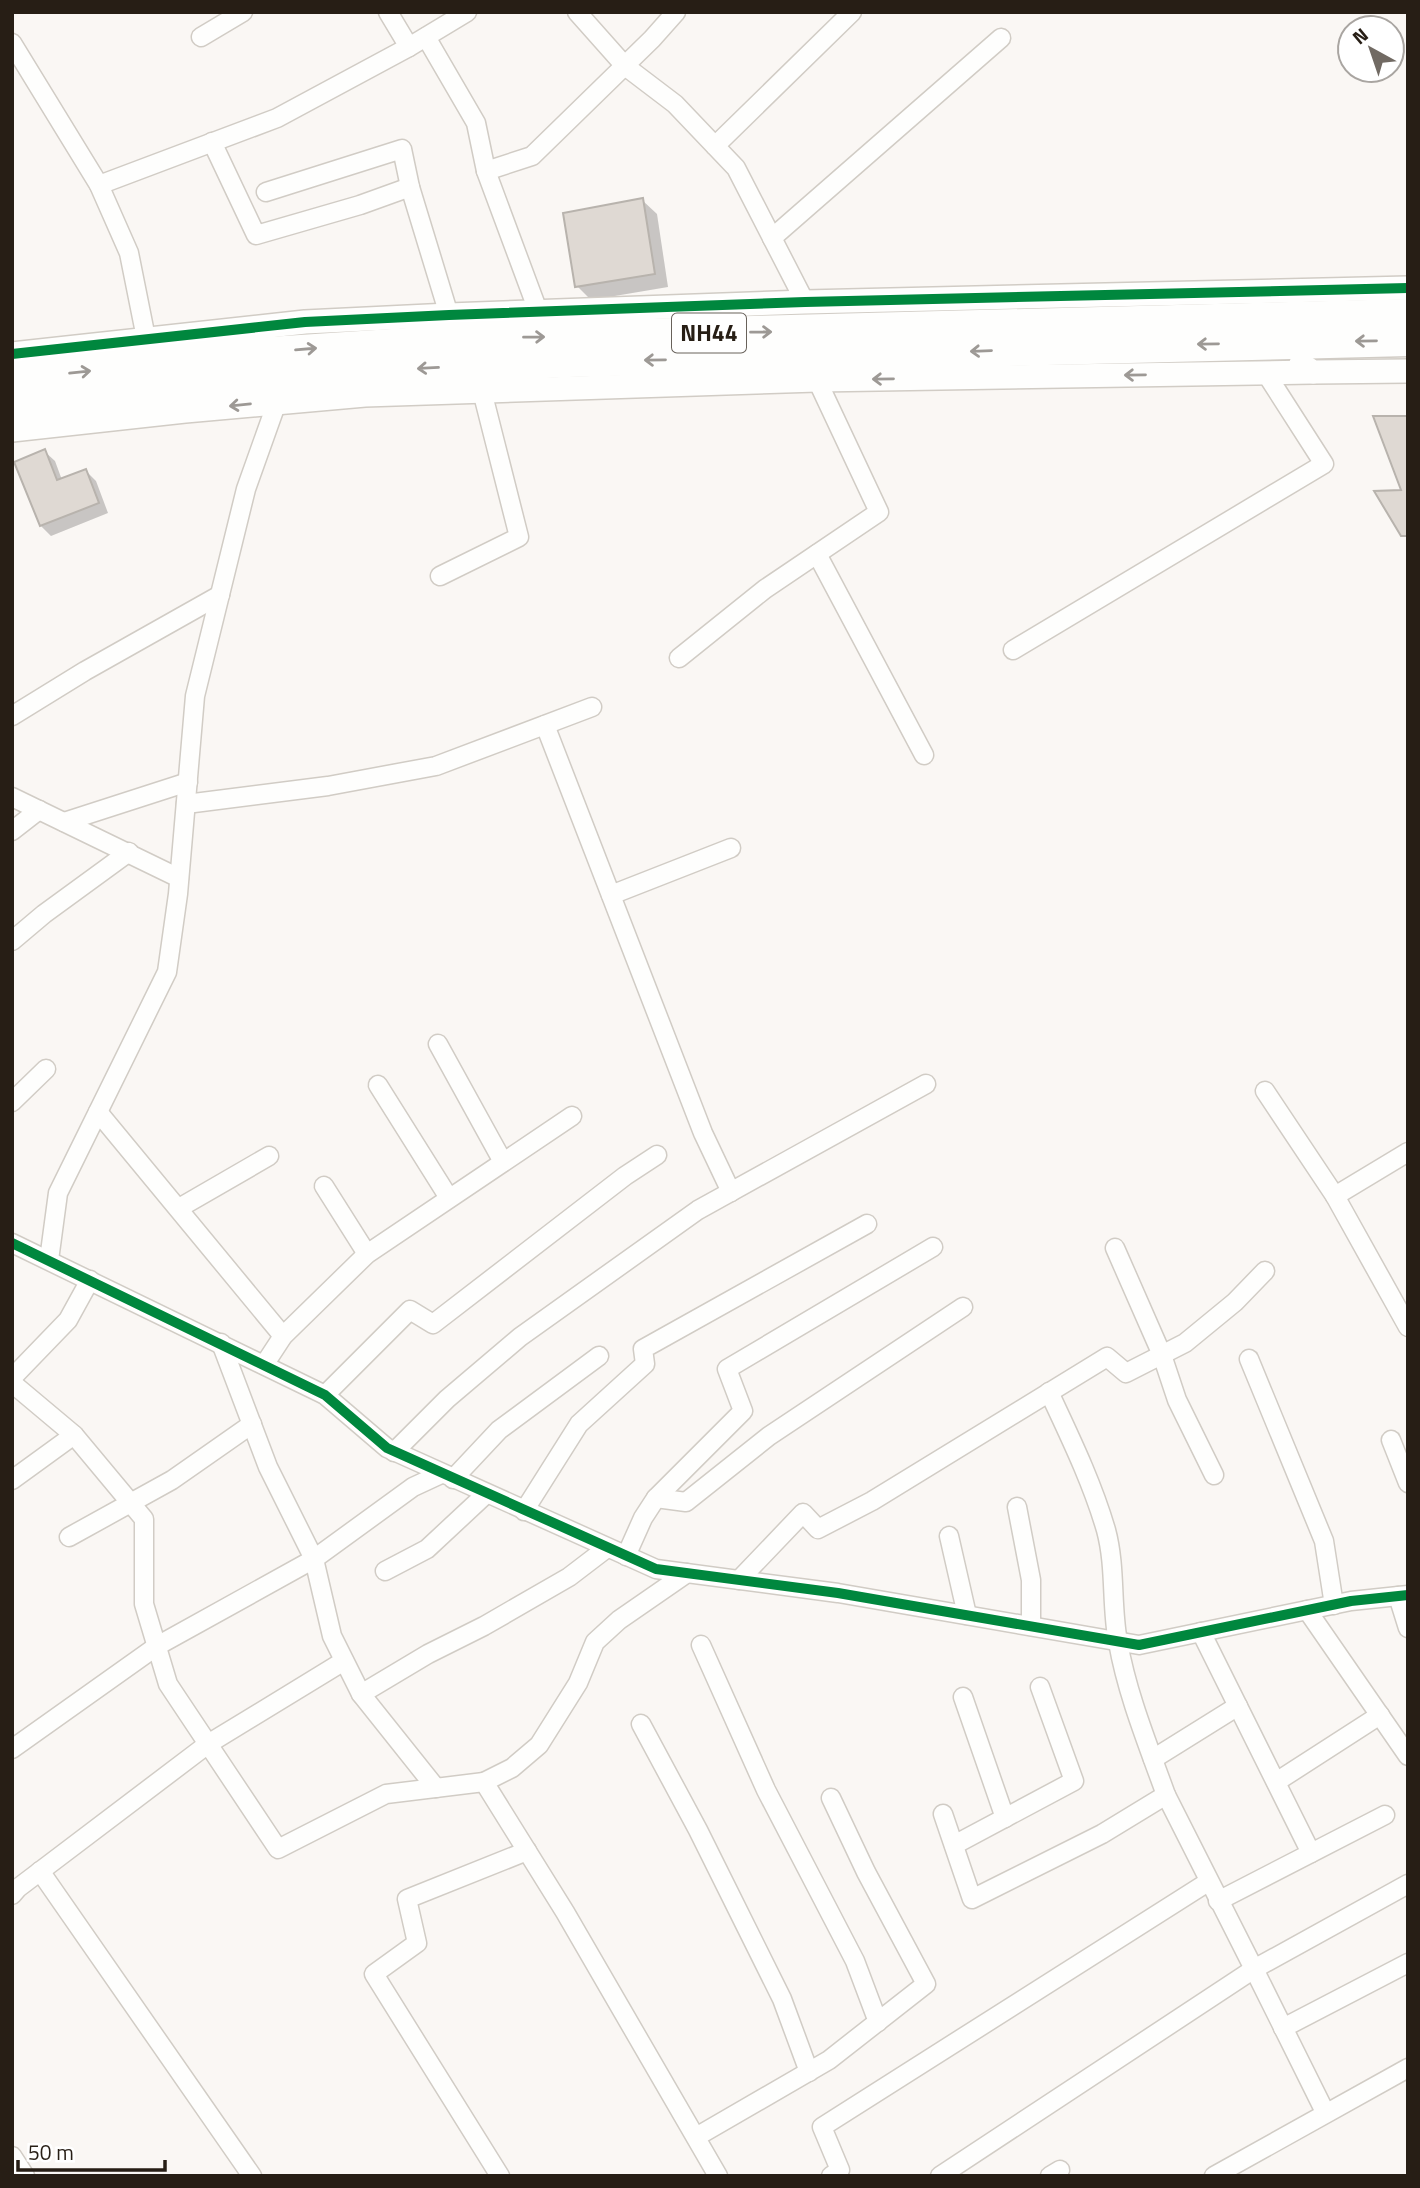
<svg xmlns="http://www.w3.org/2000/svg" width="1420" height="2188" font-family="'Titillium Web',sans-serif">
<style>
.shadow{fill:#0003}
.building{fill:#dfd9d3;stroke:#b8b3ad;stroke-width:2}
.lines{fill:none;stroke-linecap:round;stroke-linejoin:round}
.minor-casing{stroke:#d1ccc5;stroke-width:21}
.tertiary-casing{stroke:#d1ccc5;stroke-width:26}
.trunk-casing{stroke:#d1ccc5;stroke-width:33}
.minor{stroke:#fefefd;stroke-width:18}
.tertiary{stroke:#fefefd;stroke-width:23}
.trunk{stroke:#fefefd;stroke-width:30}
.cycleway-casing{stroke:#fff;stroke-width:15}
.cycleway{stroke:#00873e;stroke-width:10}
.oneway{stroke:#9d9995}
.labels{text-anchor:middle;stroke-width:5;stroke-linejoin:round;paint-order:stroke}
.shield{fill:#fff;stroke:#68625b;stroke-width:2}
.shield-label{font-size:23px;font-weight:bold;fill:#271e15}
</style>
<rect width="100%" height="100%" fill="#faf7f4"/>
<g class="shadow">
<path d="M 642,200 L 657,214 L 668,287 L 591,300 L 577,286 Z"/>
<path d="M 44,451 L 55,461 L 62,480 L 86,471 L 96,481 L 108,513 L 51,536 L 41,526 Z"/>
</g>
<g class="building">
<path d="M 643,198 L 655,274 L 575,287 L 563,213 Z"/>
<path d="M 1373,416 L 1408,416 L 1408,536 L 1401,536 L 1374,491 L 1401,490 Z"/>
<path d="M 45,449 L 57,480 L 86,469 L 99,503 L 40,526 L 14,462 Z"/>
</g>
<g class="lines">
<defs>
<g id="minor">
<path d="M 388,12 L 409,47"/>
<path d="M 577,12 L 625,66 L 675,104 L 736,168 L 805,302"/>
<path d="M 201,37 L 243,12"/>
<path d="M 426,37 L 476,123 L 486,171 L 538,311"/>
<path d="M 12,43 L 99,185 L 129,253 L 146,338"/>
<path d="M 212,142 L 256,235 L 360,205 L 410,187"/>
<path d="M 715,146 L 852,12"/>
<path d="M 486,171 L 532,156 L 652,39 L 676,12"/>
<path d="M 99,185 L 277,118 L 409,47 L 467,12"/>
<path d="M 266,192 L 402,149 L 410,187 L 449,315"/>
<path d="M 772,238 L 1001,38"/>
<path d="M 817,554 L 924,755"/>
<path d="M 440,576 L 519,537 L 482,391"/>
<path d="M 1013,650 L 1324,464 L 1265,372"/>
<path d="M 679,658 L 765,589 L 879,512 L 817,380"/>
<path d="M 12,716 L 85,671 L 220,595"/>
<path d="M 545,725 L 703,1133 L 731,1192"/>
<path d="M 12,797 L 179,878"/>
<path d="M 186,804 L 328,786 L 436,766 L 592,707"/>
<path d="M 64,822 L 188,782"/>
<path d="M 12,831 L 39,810"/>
<path d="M 611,895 L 731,848"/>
<path d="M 12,941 L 44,914 L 129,852"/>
<path d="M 438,1044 L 503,1162"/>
<path d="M 378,1085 L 449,1198"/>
<path d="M 1265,1091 L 1335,1196 L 1408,1327"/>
<path d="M 12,1102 L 46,1069"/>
<path d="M 98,1112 L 283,1336"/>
<path d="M 324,1186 L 367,1254"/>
<path d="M 1335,1196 L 1408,1152"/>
<path d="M 179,1208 L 269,1156"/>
<path d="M 12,1243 L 325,1395 L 387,1448 L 656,1569 L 838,1593 L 1139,1645 L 1351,1601 L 1408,1595"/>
<path d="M 1115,1248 L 1162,1355 L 1177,1400 L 1214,1475"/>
<path d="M 49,1260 L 58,1193 L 167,972 L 178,894 L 195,696 L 246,489 L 277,402"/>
<path d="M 221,1343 L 268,1467 L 314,1559 L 332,1636 L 361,1694 L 436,1788"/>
<path d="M 1249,1359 L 1324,1541 L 1334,1605"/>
<path d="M 264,1365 L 283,1336 L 367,1254 L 572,1116"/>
<path d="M 12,1378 L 68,1320 L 90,1280"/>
<path d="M 12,1383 L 74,1435 L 144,1519 L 144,1604 L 168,1684 L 278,1849 L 386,1794 L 484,1782 L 565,1912 L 718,2176"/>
<path d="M 325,1395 L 410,1310 L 433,1324 L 625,1176 L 657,1155"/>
<path d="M 1391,1440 L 1408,1483"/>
<path d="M 394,1452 L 447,1399 L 520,1337 L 698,1210 L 926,1084"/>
<path d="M 453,1479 L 499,1430 L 599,1356"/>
<path d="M 12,1480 L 74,1435"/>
<path d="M 656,1498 L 686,1502 L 769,1436 L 963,1307"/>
<path d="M 1017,1507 L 1031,1580 L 1031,1626"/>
<path d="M 524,1511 L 579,1424 L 645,1364 L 643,1349 L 867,1224"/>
<path d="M 949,1536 L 967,1615"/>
<path d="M 69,1537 L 172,1480 L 252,1424"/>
<path d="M 626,1556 L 643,1518 L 656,1498 L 743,1411 L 727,1369 L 933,1247"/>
<path d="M 385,1571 L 427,1549 L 486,1494"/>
<path d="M 739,1580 L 803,1513 L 818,1529 L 872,1501 L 1107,1357 L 1126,1373 L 1185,1343 L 1235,1302 L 1265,1271"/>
<path d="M 1398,1596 L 1408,1628"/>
<path d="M 1307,1610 L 1408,1756"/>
<path d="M 1201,1632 L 1311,1853"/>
<path d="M 701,1645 L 766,1790 L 855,1961 L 878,2022"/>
<path d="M 361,1694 L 428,1654 L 484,1626 L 569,1577 L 607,1548"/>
<path d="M 963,1697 L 1005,1818"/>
<path d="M 641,1724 L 698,1830 L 782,1999 L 809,2072"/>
<path d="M 12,1749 L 157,1646 L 314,1559 L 413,1487 L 441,1474"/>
<path d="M 1153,1759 L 1238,1706"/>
<path d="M 484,1782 L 512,1768 L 539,1745 L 578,1683 L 595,1642 L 619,1620 L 687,1573"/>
<path d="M 1276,1782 L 1380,1715"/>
<path d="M 943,1814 L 972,1899 L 1102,1834 L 1166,1795 C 1148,1745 1127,1694 1118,1642 C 1111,1606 1116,1567 1106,1530 C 1092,1482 1070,1437 1049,1392"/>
<path d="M 954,1845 L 1074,1781 L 1040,1687"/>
<path d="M 40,1871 L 252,2176"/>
<path d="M 12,1895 L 18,1888 L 208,1744 L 344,1661"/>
<path d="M 1218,1901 L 1385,1815"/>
<path d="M 1283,2028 L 1408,1963"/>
<path d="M 1325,2112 L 1254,1969 L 1408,1884"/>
<path d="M 696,2137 L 829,2060 L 926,1984 L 866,1872 L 831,1798"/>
<path d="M 12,2156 L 25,2176"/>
<path d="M 500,2176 L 374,1974 L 417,1943 L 407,1899 L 527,1851"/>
<path d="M 831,2176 L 840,2170 L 822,2127 L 1208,1882"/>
<path d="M 940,2176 L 1254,1969 L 1166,1795"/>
<path d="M 1050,2176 L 1060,2170"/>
<path d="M 1214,2176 L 1408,2068"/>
</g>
<g id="tertiary">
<path d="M 12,354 L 305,322 L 449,315 L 805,302 L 1408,288"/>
<path d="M 1301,364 L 1313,372 L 1408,371"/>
<path d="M 12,430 L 185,411 L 365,395 L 817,380 L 1313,372"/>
</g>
<g id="trunk">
<path d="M 12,380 L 238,354 L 484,338 L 1408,314"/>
<path d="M 12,405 L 234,381 L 355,372 L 568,362 L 1408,341"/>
</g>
</defs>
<use href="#minor" class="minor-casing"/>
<use href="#tertiary" class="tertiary-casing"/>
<use href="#trunk" class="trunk-casing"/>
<use href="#minor" class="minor"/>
<use href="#tertiary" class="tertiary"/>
<use href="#trunk" class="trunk"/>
<defs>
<g id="cycleway">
<path d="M 12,354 L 305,322 L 449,315 L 805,302 L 1408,288"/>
<path d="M 12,1243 L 325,1395 L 387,1448 L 656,1569 L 838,1593 L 1139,1645 L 1351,1601 L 1408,1595"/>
</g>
</defs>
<use href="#cycleway" class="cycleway-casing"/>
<use href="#cycleway" class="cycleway"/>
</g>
<defs><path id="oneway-shaft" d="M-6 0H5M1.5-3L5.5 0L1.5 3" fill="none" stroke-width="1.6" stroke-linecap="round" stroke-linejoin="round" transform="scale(1.75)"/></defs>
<g class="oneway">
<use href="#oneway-shaft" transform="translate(761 332) rotate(-1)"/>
<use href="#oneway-shaft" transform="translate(534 337) rotate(-1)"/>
<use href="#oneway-shaft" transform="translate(1366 341) rotate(179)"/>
<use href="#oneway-shaft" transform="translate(1208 344) rotate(179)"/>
<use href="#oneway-shaft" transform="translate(306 349) rotate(-5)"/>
<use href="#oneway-shaft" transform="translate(981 351) rotate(178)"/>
<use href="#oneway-shaft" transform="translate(655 360) rotate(179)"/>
<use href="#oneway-shaft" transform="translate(428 368) rotate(177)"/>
<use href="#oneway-shaft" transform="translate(80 372) rotate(-6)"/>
<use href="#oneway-shaft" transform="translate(1135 375) rotate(179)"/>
<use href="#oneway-shaft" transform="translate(883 379) rotate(179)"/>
<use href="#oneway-shaft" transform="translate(240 405) rotate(174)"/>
</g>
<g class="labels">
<rect class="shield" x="672" y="313.5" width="74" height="39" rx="5"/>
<g class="shield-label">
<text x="709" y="341">NH44</text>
</g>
</g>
<rect width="1420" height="2188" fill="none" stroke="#271e15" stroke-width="28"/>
<g transform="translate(1371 49) rotate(320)"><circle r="33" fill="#ffffff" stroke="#a9a5a1" stroke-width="2"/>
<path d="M0-5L12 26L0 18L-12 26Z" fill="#716a63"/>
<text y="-10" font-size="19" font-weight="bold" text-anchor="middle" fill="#271e15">N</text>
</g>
<path d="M18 2160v10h147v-10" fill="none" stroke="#271e15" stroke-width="3.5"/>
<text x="28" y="2160" font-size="21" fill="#271e15" stroke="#ffffff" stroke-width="5" paint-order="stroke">50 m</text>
</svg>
